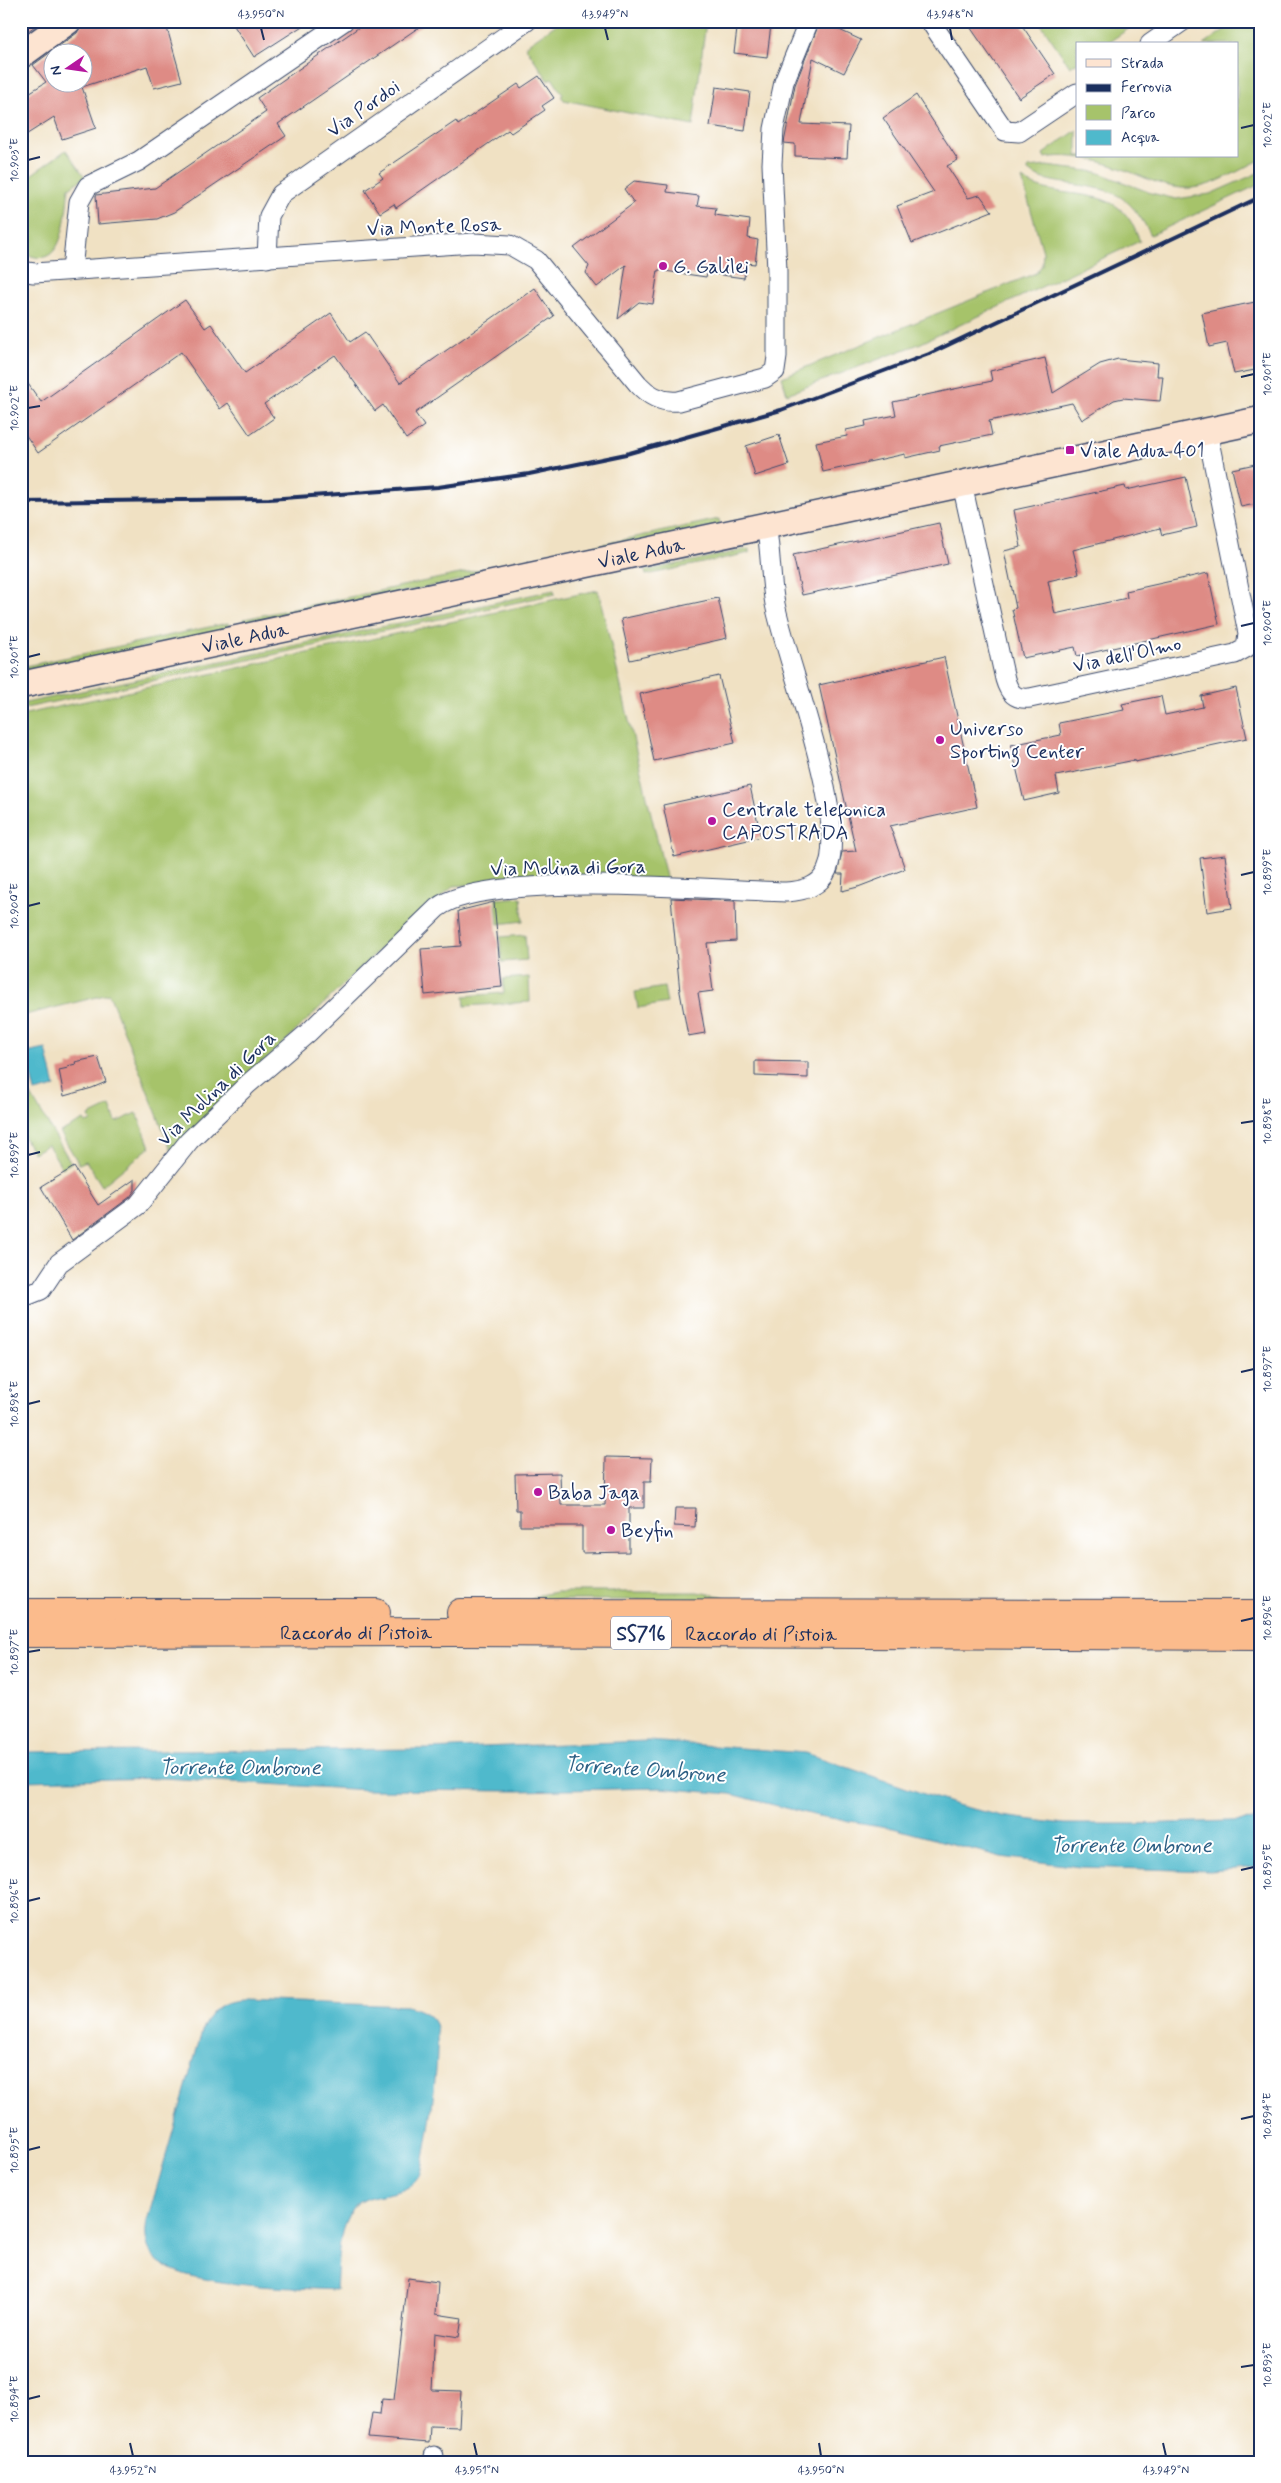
<svg xmlns="http://www.w3.org/2000/svg" width="1281" height="2483" font-family="Mynerve,sans-serif">
<style>
.green{fill:#a6c36b;stroke:#607964}
.water{fill:#4fb9cc;stroke:#357495}
.building{fill:#de8b85;fill-rule:evenodd}
.lines{fill:none;stroke-linecap:round;stroke-linejoin:round}
.street-casing{stroke:#3b4a6d;stroke-width:21}
.secondary-casing{stroke:#3b4a6d;stroke-width:29}
.highway-casing{stroke:#3b4a6d;stroke-width:30}
.street{stroke:#fff;stroke-width:19}
.secondary{stroke:#fde4d1;stroke-width:26}
.highway{stroke:#fbbb8c;stroke-width:28}
.rail{stroke:#1b2f5e;stroke-width:4}
.ticks{fill:none;stroke:#1b2f5e;stroke-width:2}
.poi-dot{fill:#b5179e;stroke:#fff;stroke-width:2}
.labels{text-anchor:middle;stroke-width:4;stroke-linejoin:round;paint-order:stroke}
.shield{fill:#fff;stroke:#5f6d8e;stroke-width:1}
.shield-label{font-size:19px;font-weight:bold;fill:#1b2f5e}
.street-label{font-size:20px;fill:#1b2f5e;stroke:#fff}
.poi-label{font-size:20px;fill:#1b2f5e;stroke:#fff;text-anchor:start}
.water-label{font-size:21px;font-style:italic;fill:#2d5f84;stroke:#fff}
.neatline{fill:none;stroke:#1b2f5e;stroke-width:2}
.ticks-label{font-size:12px;text-anchor:middle;fill:#1b2f5e}
</style>
<rect width="100%" height="100%" fill="#fff"/>
<filter id="ink" filterUnits="userSpaceOnUse"><feTurbulence type="fractalNoise" baseFrequency=".02" numOctaves="2"/><feDisplacementMap in="SourceGraphic" scale="10" xChannelSelector="R" yChannelSelector="G"/><feConvolveMatrix kernelMatrix="1 2 1 2 8 2 1 2 1" color-interpolation-filters="sRGB"/></filter>
<filter id="wash" filterUnits="userSpaceOnUse"><feTurbulence type="fractalNoise" baseFrequency=".0096" numOctaves="4" result="noise"/><feDisplacementMap in="SourceGraphic" scale="20" xChannelSelector="R" yChannelSelector="G"/><feGaussianBlur stdDeviation="1.12" result="paint"/><feColorMatrix in="noise" values="0 0 0 0 0 0 0 0 0 0 0 0 0 0 0 0 0 1.4 0 .05"/><feComposite in="paint" operator="in"/></filter>
<g filter="url(#wash)">
<rect width="100%" height="100%" fill="#f0e1c3"/>
<g class="green">
<path d="M 561,21 L 706,21 L 693,126 L 564,100 L 561,96 L 563,95 L 552,78 L 548,80 L 525,46 Z"/>
<path d="M 1039,21 L 1136,21 L 1137,23 L 1106,44 L 1077,44 L 1077,63 L 1070,67 Z"/>
<path d="M 1237,21 L 1260,21 L 1260,160 C 1239,170 1215,186 1192,188 C 1168,190 1147,178 1125,170 C 1102,161 1070,153 1045,158 L 1043,154 L 1077,130 L 1077,156 L 1237,156 L 1237,44 L 1204,44 Z"/>
<path d="M 66,150 L 85,177 L 69,188 C 65,215 65,278 21,251 L 21,222 L 24,220 L 21,216 L 21,182 Z"/>
<path d="M 1046,166 L 1097,172 L 1151,193 L 1176,199 L 1210,194 L 1260,172 L 1260,184 L 1151,235 C 1126,190 1113,190 1064,183 C 1051,181 1039,179 1028,171 L 1028,168 Z"/>
<path d="M 1022,179 C 1053,201 1103,185 1127,216 C 1133,223 1136,233 1140,241 L 919,344 L 787,394 L 782,377 L 1036,273 L 1042,265 L 1043,252 Z"/>
<path d="M 719,519 L 720,525 L 569,557 L 567,552 Z"/>
<path d="M 749,549 L 749,553 L 646,575 L 645,571 Z"/>
<path d="M 541,557 L 543,563 L 245,625 L 244,619 Z"/>
<path d="M 554,590 L 555,594 L 21,709 L 21,704 Z"/>
<path d="M 598,590 L 667,881 L 550,878 L 454,886 L 385,944 L 172,1152 L 109,994 L 21,1016 L 21,715 Z"/>
<path d="M 228,623 L 229,629 L 21,674 L 21,667 Z"/>
<path d="M 521,897 L 523,921 L 498,924 L 496,899 Z"/>
<path d="M 525,935 L 527,960 L 502,962 L 500,937 Z"/>
<path d="M 529,977 L 530,1002 L 465,1006 L 464,996 L 504,993 L 503,979 Z"/>
<path d="M 664,987 L 667,1003 L 638,1008 L 635,992 Z"/>
<path d="M 21,1083 L 24,1083 L 71,1163 L 62,1168 L 48,1145 L 33,1153 L 21,1132 Z"/>
<path d="M 110,1106 L 116,1122 L 137,1113 L 150,1147 L 102,1186 L 86,1161 L 79,1164 L 60,1132 L 84,1120 L 86,1123 L 91,1121 L 89,1116 Z"/>
<path d="M 556,1592 L 697,1592 L 721,1596 L 731,1600 L 530,1600 L 539,1595 Z"/>
</g>
<g class="water">
<path d="M 46,1049 L 55,1087 L 35,1092 L 26,1053 Z"/>
<path d="M 648,1741 L 806,1753 L 956,1805 L 1002,1816 L 1064,1824 L 1135,1824 L 1260,1820 L 1260,1867 L 1210,1871 L 1080,1867 L 1001,1857 L 893,1828 L 818,1816 L 730,1794 L 660,1788 L 517,1791 L 368,1790 L 163,1778 L 21,1781 L 21,1752 L 426,1749 Z"/>
<path d="M 242,2000 L 407,2006 C 418,2009 430,2013 435,2024 C 443,2044 427,2149 421,2173 C 405,2205 366,2184 349,2214 C 337,2235 338,2267 336,2290 C 292,2287 192,2288 159,2262 C 146,2252 144,2236 147,2221 L 203,2028 C 211,2010 222,2001 242,2000 Z"/>
</g>
<g id="blocks">
<g class="building">
<path d="M 21,21 L 42,21 L 21,36 Z"/>
<path d="M 83,21 L 165,21 L 182,81 L 154,88 L 147,66 L 82,87 L 96,128 L 62,139 L 54,117 L 21,138 L 21,98 L 46,82 L 33,65 L 77,33 ZM 52,52 L 82,52 L 82,82 L 52,82 Z"/>
<path d="M 231,21 L 310,21 L 254,57 Z"/>
<path d="M 368,21 L 428,21 L 278,124 L 286,136 L 174,212 L 157,219 L 98,224 L 96,195 L 155,188 L 266,112 L 257,98 Z"/>
<path d="M 738,21 L 771,25 L 767,57 L 734,53 Z"/>
<path d="M 820,21 L 861,40 L 844,73 L 813,58 L 801,124 L 849,126 L 847,158 L 795,156 L 795,144 L 784,143 L 795,85 Z"/>
<path d="M 966,21 L 1019,21 L 1055,74 L 1019,98 Z"/>
<path d="M 539,76 L 554,98 L 542,106 L 545,110 L 511,133 L 508,130 L 396,208 L 394,204 L 380,213 L 365,190 L 383,178 L 379,173 L 456,121 L 458,125 L 518,84 L 521,88 Z"/>
<path d="M 716,87 L 750,92 L 745,131 L 710,126 Z"/>
<path d="M 916,95 L 958,160 L 947,166 L 968,198 L 980,195 L 992,211 L 912,243 L 897,206 L 934,192 L 883,118 Z"/>
<path d="M 634,181 L 668,185 L 667,192 L 699,196 L 697,206 L 716,208 L 715,215 L 750,220 L 748,238 L 758,240 L 755,264 L 746,263 L 744,278 L 707,273 L 706,277 L 658,270 L 653,304 L 639,302 L 618,319 L 626,265 L 597,287 L 586,273 L 589,266 L 574,248 L 634,203 L 624,189 Z"/>
<path d="M 535,288 L 554,316 L 415,413 L 424,426 L 406,439 L 383,405 L 375,411 L 335,355 L 264,404 L 274,418 L 250,435 L 228,403 L 220,409 L 181,352 L 38,453 L 21,428 L 21,374 L 41,402 L 185,300 L 205,328 L 211,324 L 245,373 L 331,313 L 350,342 L 365,332 L 400,383 Z"/>
<path d="M 1255,302 L 1260,324 L 1260,369 L 1234,374 L 1227,343 L 1209,347 L 1202,313 Z"/>
<path d="M 1045,358 L 1053,393 L 1100,364 L 1118,359 L 1158,363 L 1157,376 L 1163,376 L 1160,401 L 1123,398 L 1114,400 L 1082,420 L 1072,403 L 989,421 L 992,435 L 939,446 L 940,450 L 905,458 L 905,454 L 823,472 L 816,442 L 847,436 L 846,430 L 866,426 L 865,421 L 896,415 L 893,402 L 992,381 L 990,371 Z"/>
<path d="M 779,435 L 789,465 L 755,476 L 746,446 Z"/>
<path d="M 1260,463 L 1260,503 L 1241,507 L 1232,469 Z"/>
<path d="M 1186,477 L 1197,527 L 1162,535 L 1160,528 L 1073,550 L 1079,574 L 1048,581 L 1055,614 L 1127,598 L 1126,591 L 1208,573 L 1219,624 L 1077,656 L 1075,647 L 1023,658 L 1012,609 L 1016,608 L 1004,551 L 1021,547 L 1014,510 L 1125,486 L 1126,490 Z"/>
<path d="M 939,523 L 948,564 L 802,595 L 793,555 Z"/>
<path d="M 718,598 L 727,638 L 630,660 L 621,619 Z"/>
<path d="M 944,657 L 977,807 L 890,826 L 905,869 L 858,887 L 842,891 L 843,874 L 837,874 L 842,852 L 856,851 L 819,685 Z"/>
<path d="M 719,676 L 735,743 L 654,761 L 640,694 Z"/>
<path d="M 1236,688 L 1247,738 L 1135,762 L 1135,760 L 1056,776 L 1059,793 L 1024,801 L 1011,745 L 1061,735 L 1059,723 L 1124,710 L 1122,704 L 1161,696 L 1165,715 L 1203,707 L 1201,696 Z"/>
<path d="M 750,786 L 761,837 L 674,857 L 663,805 Z"/>
<path d="M 1225,855 L 1232,908 L 1207,912 L 1200,858 Z"/>
<path d="M 671,898 L 735,901 L 736,941 L 707,943 L 713,991 L 698,993 L 705,1033 L 688,1036 L 680,992 Z"/>
<path d="M 494,902 L 502,987 L 425,995 L 421,949 L 461,946 L 458,911 Z"/>
<path d="M 98,1057 L 106,1082 L 92,1088 L 64,1096 L 59,1070 L 68,1068 L 67,1066 L 76,1064 L 75,1062 Z"/>
<path d="M 755,1061 L 808,1062 L 808,1078 L 755,1076 Z"/>
<path d="M 74,1167 L 98,1205 L 135,1179 L 135,1190 L 130,1197 L 72,1240 L 41,1187 Z"/>
<path d="M 606,1457 L 652,1458 L 651,1482 L 644,1482 L 644,1508 L 629,1508 L 629,1552 L 582,1553 L 582,1526 L 520,1526 L 520,1510 L 516,1510 L 515,1474 L 560,1473 L 561,1505 L 605,1505 Z"/>
<path d="M 675,1508 L 696,1508 L 695,1527 L 674,1526 Z"/>
<path d="M 408,2278 L 438,2282 L 436,2314 L 462,2318 L 459,2337 L 435,2333 L 432,2390 L 461,2391 L 459,2427 L 430,2426 L 429,2443 L 368,2438 L 372,2413 L 380,2414 L 382,2399 L 394,2400 Z"/>
</g>
</g>
</g>
<g filter="url(#ink)">
<use href="#blocks" fill-opacity="0" stroke="#3b4a6d" stroke-width="1"/>
<g class="lines">
<defs>
<g id="street">
<path d="M 930,21 L 1005,131 L 1019,132 L 1077,93"/>
<path d="M 1150,44 L 1183,21"/>
<path d="M 267,258 L 269,216 L 281,194 L 527,21"/>
<path d="M 72,270 L 79,202 L 88,186 L 139,161 L 344,21"/>
<path d="M 21,271 L 34,273 L 473,243 L 510,245 L 536,260 L 638,384 C 649,396 663,403 679,401 L 765,378 L 775,371 L 777,357 L 777,271 L 772,164 L 774,129 L 784,82 L 809,21"/>
<path d="M 962,484 L 1005,679 C 1009,693 1015,700 1030,698 L 1235,654 L 1246,648 L 1248,633 L 1207,431"/>
<path d="M 21,1298 L 41,1290 L 59,1263 L 138,1205 L 189,1141 L 248,1084 L 309,1032 L 437,908 C 486,870 717,890 786,892 C 803,891 820,887 827,870 C 849,820 787,663 775,604 C 770,578 771,551 766,525"/>
<path d="M 434,2456 L 434,2462"/>
</g>
<g id="secondary">
<path d="M 21,55 L 68,21"/>
<path id="s1" d="M 21,685 L 1260,420"/>
</g>
<g id="highway">
<path d="M 21,1613 L 376,1613"/>
<path d="M 461,1613 L 1260,1614"/>
<path id="s2" d="M 21,1633 L 458,1632 L 1260,1636"/>
</g>
</defs>
<use href="#street" class="street-casing"/>
<use href="#secondary" class="secondary-casing"/>
<use href="#highway" class="highway-casing"/>
<use href="#street" class="street"/>
<use href="#secondary" class="secondary"/>
<use href="#highway" class="highway"/>
<path class="rail" d="M 21,502 L 269,499 L 438,487 L 529,474 L 626,454 L 781,410 L 929,354 L 1260,197"/>
</g>
</g>
<path class="ticks" d="M 261,28 L 264,40M 605,28 L 608,40M 950,28 L 952,40M 1241,128 L 1254,125M 28,160 L 40,157M 1241,377 L 1254,374M 28,408 L 40,406M 1241,626 L 1254,623M 28,657 L 40,654M 1241,875 L 1254,872M 28,906 L 40,903M 1241,1123 L 1254,1121M 28,1155 L 40,1152M 1241,1372 L 1254,1369M 28,1404 L 40,1401M 1241,1621 L 1254,1618M 28,1652 L 40,1650M 1241,1870 L 1254,1867M 28,1901 L 40,1898M 1241,2119 L 1254,2116M 28,2150 L 40,2147M 1241,2367 L 1254,2365M 28,2399 L 40,2396M 130,2443 L 133,2456M 474,2443 L 477,2456M 819,2443 L 821,2456M 1163,2443 L 1166,2456"/>
<g class="poi-dot">
<circle cx="663" cy="266" r="5"/>
<rect x="1065" y="445" width="10" height="10" rx="2.5"/>
<circle cx="940" cy="740" r="5"/>
<circle cx="712" cy="821" r="5"/>
<circle cx="538" cy="1492" r="5"/>
<circle cx="611" cy="1530" r="5"/>
</g>
<g class="labels">
<rect class="shield" x="611" y="1616.5" width="60" height="33" rx="4"/>
<g class="shield-label">
<text x="641" y="1640">SS716</text>
</g>
<g class="street-label">
<text transform="translate(363 108) rotate(-35)" y="7">Via Pordoi</text>
<text transform="translate(434 226) rotate(-2)" y="7">Via Monte Rosa</text>
<text dy="7" stroke="none"><textPath href="#s1" startOffset="634">Viale Adua</textPath></text>
<text dy="7" stroke="none"><textPath href="#s1" startOffset="229">Viale Adua</textPath></text>
<text transform="translate(1127 654) rotate(-12)" y="7">Via dell'Olmo</text>
<text transform="translate(568 867) rotate(-1)" y="7">Via Molina di Gora</text>
<text transform="translate(216 1088) rotate(-44)" y="7">Via Molina di Gora</text>
<text dy="7" stroke="none"><textPath href="#s2" startOffset="335">Raccordo di Pistoia</textPath></text>
<text dy="7" stroke="none"><textPath href="#s2" startOffset="740">Raccordo di Pistoia</textPath></text>
</g>
<g class="poi-label">
<text x="673" y="273">G. Galilei</text>
<text x="1080" y="457">Viale Adua 401</text>
<text x="950" y="735">Universo<tspan x="950" dy="23">Sporting Center</tspan></text>
<text x="722" y="816">Centrale telefonica<tspan x="722" dy="23">CAPOSTRADA</tspan></text>
<text x="548" y="1499">Baba Jaga</text>
<text x="621" y="1537">Beyfin</text>
</g>
<g class="water-label">
<text x="240" y="1774">Torrente Ombrone</text>
<text transform="translate(645 1769) rotate(4)" y="7">Torrente Ombrone</text>
<text x="1131" y="1852">Torrente Ombrone</text>
</g>
</g>
<rect width="1281" height="2483" fill="none" stroke="#fff" stroke-width="55"/>
<rect x="1076" y="42" width="162" height="115" fill="#ffffff" stroke="#a4acbf"/>
<rect x="1086" y="59" width="25" height="8" fill="#fde4d1" stroke="#a4acbf"/>
<text x="1121" y="68" font-size="15" fill="#1b2f5e">Strada</text>
<rect x="1086" y="84" width="25" height="8" fill="#1b2f5e" stroke="#a4acbf"/>
<text x="1121" y="92" font-size="15" fill="#1b2f5e">Ferrovia</text>
<rect x="1086" y="105" width="25" height="15" fill="#a6c36b" stroke="#a4acbf"/>
<text x="1121" y="118" font-size="15" fill="#1b2f5e">Parco</text>
<rect x="1086" y="130" width="25" height="15" fill="#4fb9cc" stroke="#a4acbf"/>
<text x="1121" y="142" font-size="15" fill="#1b2f5e">Acqua</text>
<g transform="translate(68 68) rotate(257)"><circle r="24" fill="#ffffff" stroke="#a4acbf"/>
<path d="M0-4L9 19L0 12L-9 19Z" fill="#b5179e"/>
<text y="-8" font-size="14" font-weight="bold" text-anchor="middle" fill="#1b2f5e">N</text>
</g>
<rect x="28" y="28" width="1226" height="2428" class="neatline"/>
<g class="ticks-label">
<text x="261" y="18">43.950°N</text>
<text x="605" y="18">43.949°N</text>
<text x="950" y="18">43.948°N</text>
<text transform="translate(1267 125) rotate(-90)" y="4">10.902°E</text>
<text transform="translate(14 160) rotate(-90)" y="4">10.903°E</text>
<text transform="translate(1267 374) rotate(-90)" y="4">10.901°E</text>
<text transform="translate(14 408) rotate(-90)" y="4">10.902°E</text>
<text transform="translate(1267 623) rotate(-90)" y="4">10.900°E</text>
<text transform="translate(14 657) rotate(-90)" y="4">10.901°E</text>
<text transform="translate(1267 872) rotate(-90)" y="4">10.899°E</text>
<text transform="translate(14 906) rotate(-90)" y="4">10.900°E</text>
<text transform="translate(1267 1121) rotate(-90)" y="4">10.898°E</text>
<text transform="translate(14 1155) rotate(-90)" y="4">10.899°E</text>
<text transform="translate(1267 1369) rotate(-90)" y="4">10.897°E</text>
<text transform="translate(14 1404) rotate(-90)" y="4">10.898°E</text>
<text transform="translate(1267 1618) rotate(-90)" y="4">10.896°E</text>
<text transform="translate(14 1652) rotate(-90)" y="4">10.897°E</text>
<text transform="translate(1267 1867) rotate(-90)" y="4">10.895°E</text>
<text transform="translate(14 1901) rotate(-90)" y="4">10.896°E</text>
<text transform="translate(1267 2116) rotate(-90)" y="4">10.894°E</text>
<text transform="translate(14 2150) rotate(-90)" y="4">10.895°E</text>
<text transform="translate(1267 2365) rotate(-90)" y="4">10.893°E</text>
<text transform="translate(14 2399) rotate(-90)" y="4">10.894°E</text>
<text x="133" y="2474">43.952°N</text>
<text x="477" y="2474">43.951°N</text>
<text x="821" y="2474">43.950°N</text>
<text x="1166" y="2474">43.949°N</text>
</g>
</svg>
